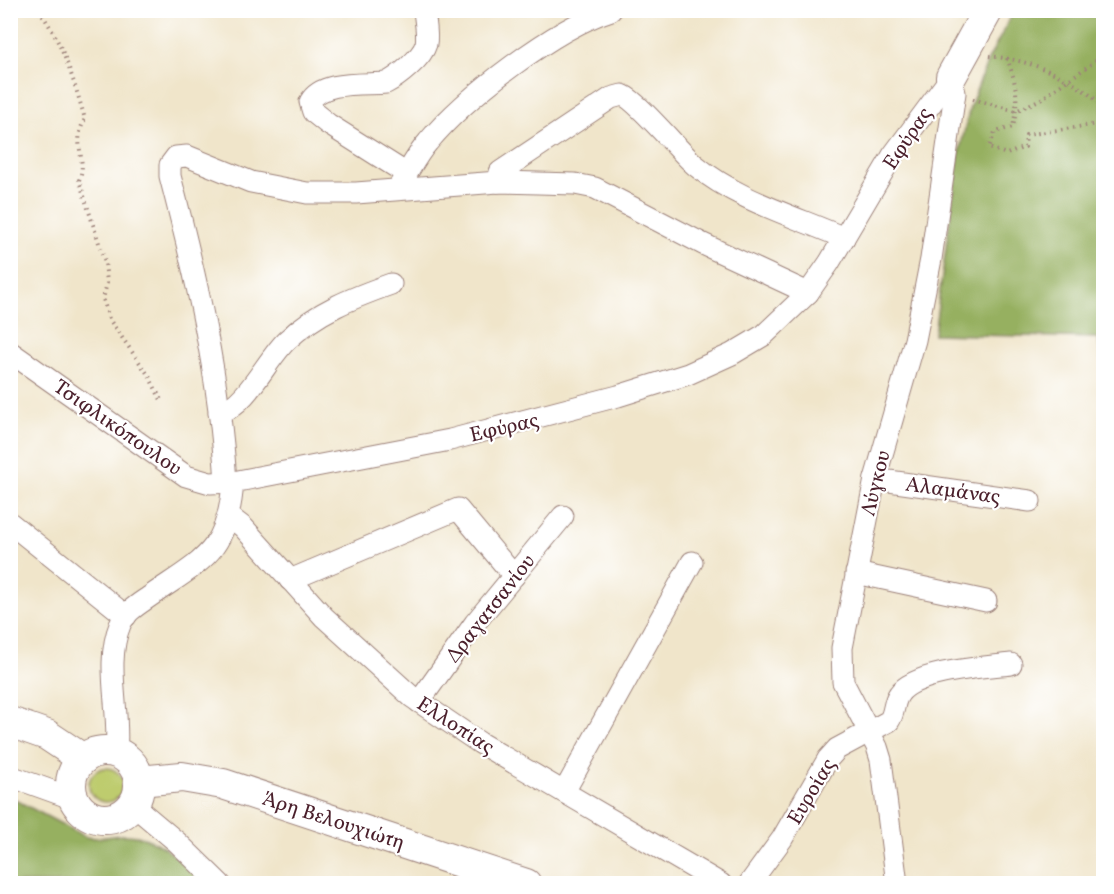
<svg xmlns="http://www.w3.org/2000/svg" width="1114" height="894" font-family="Vollkorn,serif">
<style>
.green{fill:#becc6e;stroke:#84764c;stroke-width:1.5}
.forest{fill:#96b061;stroke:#706846;stroke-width:1.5}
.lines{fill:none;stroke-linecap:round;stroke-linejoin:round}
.street-casing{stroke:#9d827a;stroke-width:23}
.secondary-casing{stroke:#9d827a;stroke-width:32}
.path{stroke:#9d827a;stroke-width:4;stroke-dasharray:1.5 4.5;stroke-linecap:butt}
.street{stroke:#fff;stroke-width:21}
.secondary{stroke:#fff;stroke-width:30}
.labels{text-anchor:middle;stroke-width:4.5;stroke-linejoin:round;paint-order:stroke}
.street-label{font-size:21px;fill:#4a1f2b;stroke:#fff}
</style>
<rect width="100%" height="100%" fill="#fff"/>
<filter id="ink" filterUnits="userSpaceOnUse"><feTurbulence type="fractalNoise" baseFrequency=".0167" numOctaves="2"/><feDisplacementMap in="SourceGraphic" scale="12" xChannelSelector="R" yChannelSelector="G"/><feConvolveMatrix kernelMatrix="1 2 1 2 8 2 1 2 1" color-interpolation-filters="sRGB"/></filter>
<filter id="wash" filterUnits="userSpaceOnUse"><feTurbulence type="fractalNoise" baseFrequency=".008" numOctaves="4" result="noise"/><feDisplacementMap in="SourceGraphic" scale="24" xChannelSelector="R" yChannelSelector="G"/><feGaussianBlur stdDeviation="1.35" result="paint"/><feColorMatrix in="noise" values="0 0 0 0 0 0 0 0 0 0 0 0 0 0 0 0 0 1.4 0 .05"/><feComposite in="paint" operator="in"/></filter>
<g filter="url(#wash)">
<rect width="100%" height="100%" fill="#f0e5ca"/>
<circle class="green" cx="106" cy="785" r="17"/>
<g class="forest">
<path d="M 1014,11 L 1103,11 L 1103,370 L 1098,338 L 934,334 L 959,154 L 970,107 L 988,60 Z"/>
<path d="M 10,797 L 86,837 C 101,840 113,834 128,835 C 159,836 184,864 205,883 L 11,883 Z"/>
</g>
</g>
<g filter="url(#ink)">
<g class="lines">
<defs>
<g id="street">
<path d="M 407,174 L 328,124 L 313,112 L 310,102 C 322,80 363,85 386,83 C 398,77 422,58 426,44 C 428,34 425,21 424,10"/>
<path d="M 498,182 L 500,172 L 611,98 L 622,95 C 635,98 680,152 695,165 C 737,200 794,216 844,238"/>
<path d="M 400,185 C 409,171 417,154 428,142 C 466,96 555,28 611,10"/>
<path d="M 10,352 L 186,476 L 210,483 L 233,482 L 450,440 L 618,396 L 688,374 L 732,354 L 764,335 L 808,293 L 829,263 L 893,155 L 951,77"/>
<path d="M 219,413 C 247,405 266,360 287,340 C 318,311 352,298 391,284"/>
<path d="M 875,479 L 1030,501"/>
<path d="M 226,483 C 220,379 196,276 170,176 L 170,165 L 176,157 L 187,156 L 251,182 L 307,193 L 356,193 L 498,182 L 575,184 L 595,188 L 703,244 L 808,293"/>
<path d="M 230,517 L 243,527 L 324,617 L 412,697 L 480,743 L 721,884"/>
<path d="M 10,523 L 126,616"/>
<path d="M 856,573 L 986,601"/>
<path d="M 290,580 L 458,509 L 514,576"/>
<path d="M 419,702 L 475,623 L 563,516"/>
<path d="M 116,753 C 121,712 104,664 120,625 C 125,612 139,604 149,597 C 202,560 228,553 233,482"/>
<path d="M 10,776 L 74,799"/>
<path d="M 564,792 L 692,562"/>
<path d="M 133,805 L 177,842 L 220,884"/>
<path d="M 749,884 L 782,839 L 828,759 L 837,749 L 889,721 C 895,713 893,702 899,694 C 915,671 984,667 1011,664"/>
<path d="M 897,884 L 881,760 L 877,747 L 843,682 L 842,648 L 875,479 L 915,340 L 931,259 L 955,93 L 951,77"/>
</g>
<g id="secondary">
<path d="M 951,77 L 988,10"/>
<path d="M 10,722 L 47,735 L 83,759"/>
<circle cx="105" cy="785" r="34"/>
<path d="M 139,781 L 182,777 L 223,784 L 526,884"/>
</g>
</defs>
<use href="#street" class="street-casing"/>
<use href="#secondary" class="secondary-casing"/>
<g class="path">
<path d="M 39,10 C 63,43 74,81 85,119 C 71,144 88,160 79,180 L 105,262 L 107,283 L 103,299 L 109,319 L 149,376 L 162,402"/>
<path d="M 989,56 C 1032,60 1072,77 1104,107"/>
<path d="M 1007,58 C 1017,85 1019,98 1013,127 L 995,132 L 989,148 L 1007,154 L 1025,147 L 1026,135 L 1104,123"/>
<path d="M 973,99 L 1016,111 L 1041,99 L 1097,60 L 1100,45 L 1104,42"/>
</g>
<use href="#street" class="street"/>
<use href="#secondary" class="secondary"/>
</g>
</g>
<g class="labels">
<g class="street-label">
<text transform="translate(907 138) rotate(-56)" y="7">Εφύρας</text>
<text transform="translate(118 427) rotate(35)" y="7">Τσιφλικόπουλου</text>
<text transform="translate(504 427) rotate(-13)" y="7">Εφύρας</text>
<text transform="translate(875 483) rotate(-76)" y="7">Λύγκου</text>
<text transform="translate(953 490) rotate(8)" y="7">Αλαμάνας</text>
<text transform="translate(490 608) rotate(-52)" y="7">Δραγατσανίου</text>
<text transform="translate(456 725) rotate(33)" y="7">Ελλοπίας</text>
<text transform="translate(811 791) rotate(-59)" y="7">Ευροίας</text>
<text transform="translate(334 820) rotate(18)" y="7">Άρη Βελουχιώτη</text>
</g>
</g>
<rect width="1114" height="894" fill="none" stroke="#fff" stroke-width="36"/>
</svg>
